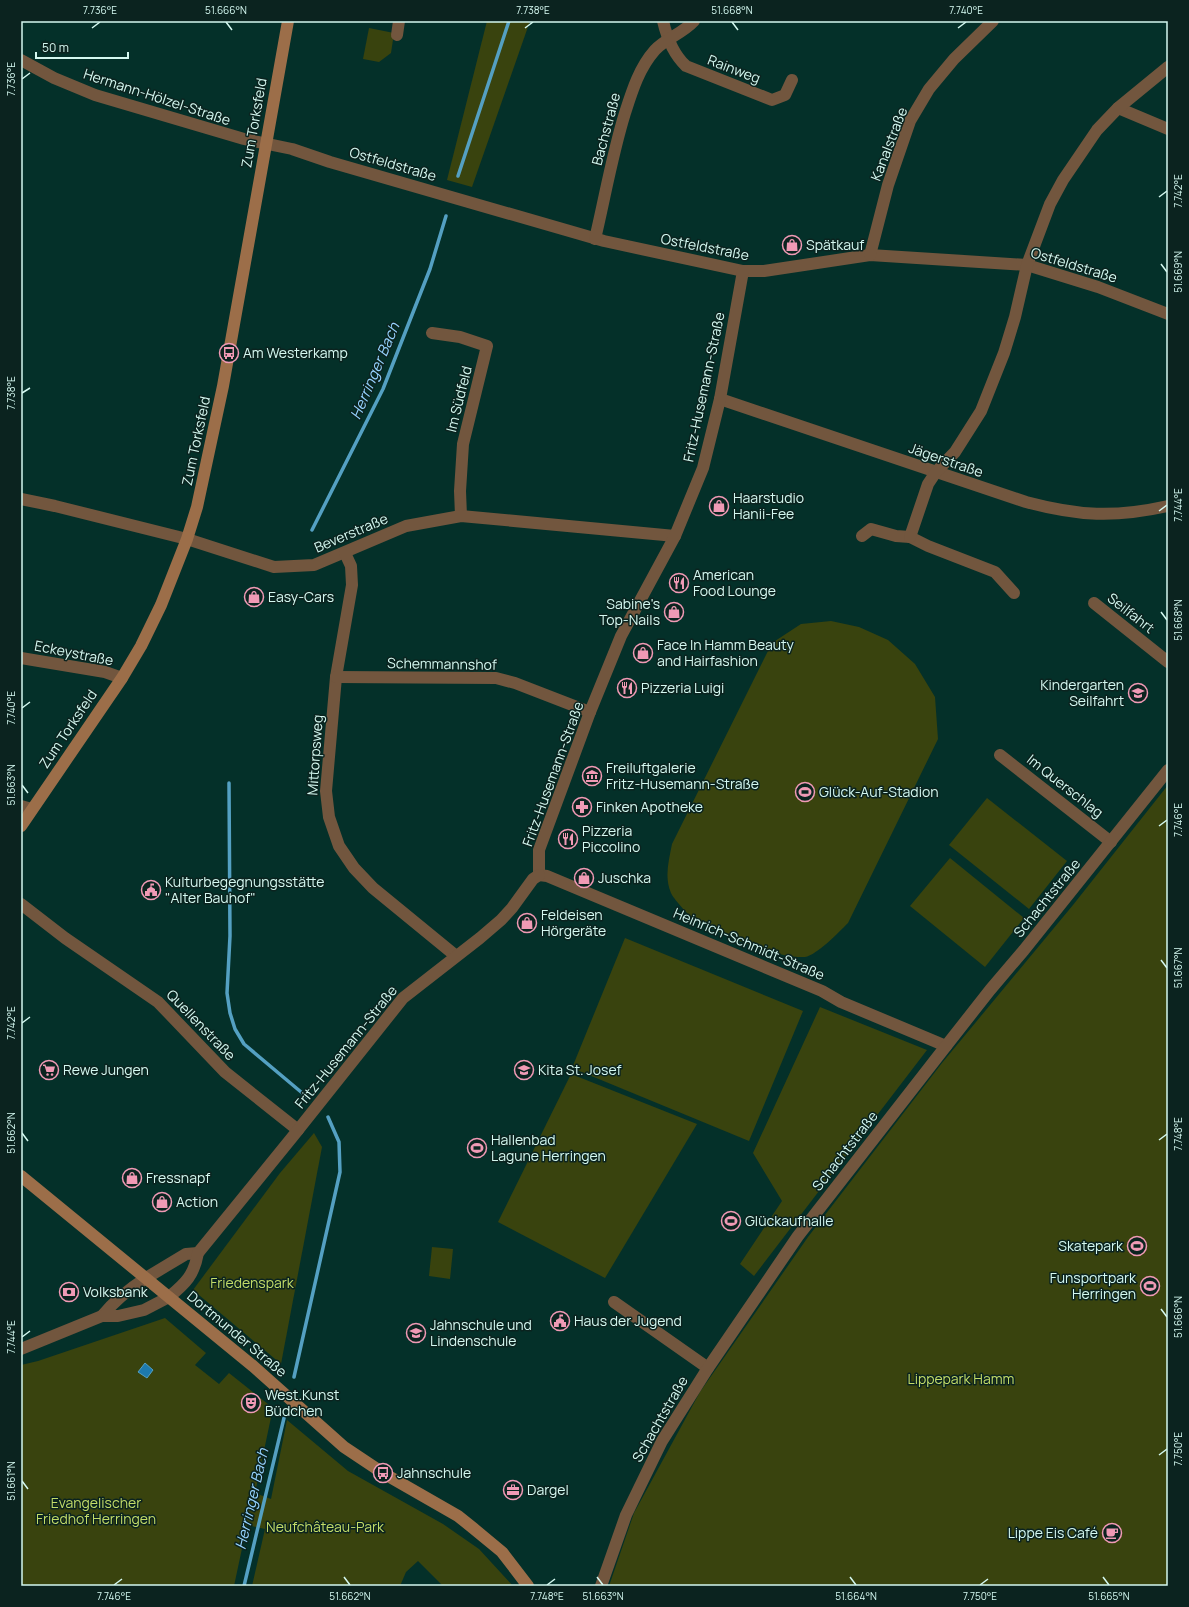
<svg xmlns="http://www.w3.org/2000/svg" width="1189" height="1607" font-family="Manrope,sans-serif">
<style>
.green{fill:#39430e}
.water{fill:#1d7aae;stroke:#54a0c2}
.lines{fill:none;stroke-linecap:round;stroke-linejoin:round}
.stream{stroke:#54a0c2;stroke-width:3.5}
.minor{stroke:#72563e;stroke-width:12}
.tertiary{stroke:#72563e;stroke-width:12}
.secondary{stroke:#9c6e49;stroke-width:12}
.ticks{fill:none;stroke:#d4f8f0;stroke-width:1.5}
.labels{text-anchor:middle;stroke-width:3;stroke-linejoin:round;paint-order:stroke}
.street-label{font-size:14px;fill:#d4f8f0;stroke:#0b231f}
.poi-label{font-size:14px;fill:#d4f8f0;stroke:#0b231f;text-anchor:start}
.park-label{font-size:14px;fill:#c3dc68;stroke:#0b231f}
.water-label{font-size:15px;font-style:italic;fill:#96d3ff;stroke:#0b231f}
.neatline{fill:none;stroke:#d4f8f0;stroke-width:1.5}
.ticks-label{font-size:10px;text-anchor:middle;fill:#d4f8f0}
</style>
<rect width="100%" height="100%" fill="#043029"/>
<g class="green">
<path d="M 487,21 L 530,21 L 472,187 L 447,180 Z"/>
<path d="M 369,28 L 394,33 L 391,53 L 379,62 L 363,59 Z"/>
<path d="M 831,621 L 859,627 L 888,640 L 915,664 L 935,697 L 938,739 L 848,923 C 839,932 817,955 805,957 C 778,959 716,933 693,918 C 688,915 673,898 671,893 C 664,877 669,860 672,844 L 772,643 L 801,624 Z"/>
<path d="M 1168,785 L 1168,1586 L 609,1586 L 634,1513 L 700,1392 L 808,1237 L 942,1063 L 1073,905 Z"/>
<path d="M 987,798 L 1067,861 L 1029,909 L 949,845 Z"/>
<path d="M 950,858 L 1024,918 L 985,967 L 910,906 Z"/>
<path d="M 625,938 L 803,1011 L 749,1141 L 572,1068 Z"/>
<path d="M 820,1007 L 927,1050 L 754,1276 L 740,1264 L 782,1201 L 753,1153 Z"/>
<path d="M 571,1074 L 697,1124 L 605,1278 L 498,1222 Z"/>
<path d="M 314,1133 L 322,1147 L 281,1364 L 193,1290 L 280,1173 Z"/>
<path d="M 432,1247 L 453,1249 L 450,1279 L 429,1276 Z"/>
<path d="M 165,1318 L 206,1353 L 195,1365 L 219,1384 L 229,1373 L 273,1408 L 255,1493 L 271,1499 L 287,1420 L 348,1471 L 443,1524 L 479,1549 L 513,1586 L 443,1586 L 418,1561 L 406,1572 L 400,1586 L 252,1586 L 265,1529 L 247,1525 L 234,1586 L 21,1586 L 21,1365 L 38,1361 Z"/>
</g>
<path class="water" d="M 145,1363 L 153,1370 L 147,1378 L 138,1372 Z"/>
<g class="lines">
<g class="stream">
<path d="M 458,176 L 509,21"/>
<path d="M 312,530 L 383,389 L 430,269 L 446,216"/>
<path d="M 229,783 L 230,936 L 227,993 L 230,1013 L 235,1029 L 244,1044 L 307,1097"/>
<path d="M 294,1377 L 340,1172 L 339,1142 L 328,1117"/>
<path d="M 244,1586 L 284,1418"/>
</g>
<g class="minor">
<path d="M 663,21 C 667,38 673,54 686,66 L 772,100 L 785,95 L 792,80"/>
<path d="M 397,35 L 399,21"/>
<path d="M 21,60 L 54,78 L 95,95 L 244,139 L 292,149 L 330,162 L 604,241 L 743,271 L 764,271 L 870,255 L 1027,265 L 1098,287 L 1168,314"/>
<path d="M 1118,108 L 1168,129"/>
<path d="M 595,239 C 605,197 612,155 625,113 C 632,91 639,68 655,50 C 666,38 682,34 694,21"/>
<path d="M 870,255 L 888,185 L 910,121 L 929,89 L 954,59 L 993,21"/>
<path d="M 432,333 L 460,337 L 487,346 L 463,444 L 460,491 L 461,516"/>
<path d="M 720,399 L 1026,502 C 1079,516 1114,518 1168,506"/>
<path d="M 21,499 L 55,506 L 187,539 L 274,567 L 314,565 L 406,526 L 461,516 L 675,536"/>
<path d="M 862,536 L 871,529 L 896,536 L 910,537 L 928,546 L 995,572 L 1014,593"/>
<path d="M 910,537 L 928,484 L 936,472 L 955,452 L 981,411 L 1004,353 L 1015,317 L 1027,265 L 1050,204 L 1063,180 L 1097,130 L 1118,108 L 1168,67"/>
<path d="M 345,553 L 351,566 L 352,585 L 336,677 L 326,791 L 329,817 L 339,846 L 354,868 L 373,888 L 456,956"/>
<path d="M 1094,603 L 1168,662"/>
<path d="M 21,658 L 105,672 L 122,678"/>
<path d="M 336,677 L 496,678 L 515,683 L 590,712"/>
<path d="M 1000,755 L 1111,842"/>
<path d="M 21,806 L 32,809"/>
<path d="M 539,875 L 539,850 L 590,712 L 621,636 L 675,536 L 703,468 L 720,399 L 743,271"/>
<path d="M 539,875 L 547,876 L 822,991 L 841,1002 L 946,1046"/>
<path d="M 21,904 L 65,938 L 158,1002 L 225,1072 L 298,1130"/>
<path d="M 146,1278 L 186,1254 L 198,1253"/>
<path d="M 169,1297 C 186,1283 194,1275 198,1253 L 294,1135 L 403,998 L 480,938 L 501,920 L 512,908 L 533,879 L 539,875"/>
<path d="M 614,1302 L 708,1368"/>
<path d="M 601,1586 L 626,1515 L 662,1441 L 708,1368 L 798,1236 L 946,1046 L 990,990 L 1024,950 L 1168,770"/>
</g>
<g class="tertiary">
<path d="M 102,1316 C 115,1300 129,1289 146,1278"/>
<path d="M 21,1349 L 102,1316 L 118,1316 L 144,1310 L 169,1297"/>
</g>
<g class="secondary">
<path d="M 21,826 L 122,678 L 141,646 L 161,605 L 187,539 L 197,507 L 223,386 L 288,21"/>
<path d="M 21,1176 L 253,1366 L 344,1447 L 383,1473 L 458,1516 L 473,1528 L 502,1552 L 528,1586"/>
</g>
</g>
<path class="ticks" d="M 226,22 L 232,30M 732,22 L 738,30M 92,28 L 100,22M 525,28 L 533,22M 958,28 L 966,22M 22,79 L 30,73M 1159,197 L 1167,191M 1161,264 L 1167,272M 22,393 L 30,388M 1159,511 L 1167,505M 1161,612 L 1167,620M 22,708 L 30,702M 22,785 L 28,793M 1159,826 L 1167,820M 1161,960 L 1167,968M 22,1023 L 30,1017M 22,1133 L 28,1141M 1159,1140 L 1167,1134M 1161,1309 L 1167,1317M 22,1337 L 30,1331M 1159,1455 L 1167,1449M 22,1481 L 28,1489M 344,1577 L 350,1585M 597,1577 L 603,1585M 850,1577 L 856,1585M 1103,1577 L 1109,1585M 114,1585 L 122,1579M 547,1585 L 555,1579M 980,1585 L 988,1579"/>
<defs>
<symbol id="shop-ring" viewBox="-11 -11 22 22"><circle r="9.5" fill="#0b231f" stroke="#f09ab5" stroke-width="1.5"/><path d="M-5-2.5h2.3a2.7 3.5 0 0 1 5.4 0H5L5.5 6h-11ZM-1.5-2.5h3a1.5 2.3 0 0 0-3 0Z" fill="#f09ab5"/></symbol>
<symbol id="bus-ring" viewBox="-11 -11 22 22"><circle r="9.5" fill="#0b231f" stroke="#f09ab5" stroke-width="1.5"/><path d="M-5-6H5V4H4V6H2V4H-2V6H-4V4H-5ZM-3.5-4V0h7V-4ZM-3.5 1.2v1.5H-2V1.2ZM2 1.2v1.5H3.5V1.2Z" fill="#f09ab5"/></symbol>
<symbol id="restaurant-ring" viewBox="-11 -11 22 22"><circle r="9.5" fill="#0b231f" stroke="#f09ab5" stroke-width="1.5"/><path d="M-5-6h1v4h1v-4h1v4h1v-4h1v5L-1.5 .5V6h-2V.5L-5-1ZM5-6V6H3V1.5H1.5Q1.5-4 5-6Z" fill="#f09ab5"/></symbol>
<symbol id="school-ring" viewBox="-11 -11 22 22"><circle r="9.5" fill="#0b231f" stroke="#f09ab5" stroke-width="1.5"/><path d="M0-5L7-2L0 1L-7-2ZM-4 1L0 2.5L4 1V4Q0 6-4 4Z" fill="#f09ab5"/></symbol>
<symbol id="museum-ring" viewBox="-11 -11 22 22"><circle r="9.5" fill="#0b231f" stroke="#f09ab5" stroke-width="1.5"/><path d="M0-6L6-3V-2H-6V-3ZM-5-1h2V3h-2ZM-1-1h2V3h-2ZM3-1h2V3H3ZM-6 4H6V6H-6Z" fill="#f09ab5"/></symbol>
<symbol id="stadium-ring" viewBox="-11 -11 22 22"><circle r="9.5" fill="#0b231f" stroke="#f09ab5" stroke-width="1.5"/><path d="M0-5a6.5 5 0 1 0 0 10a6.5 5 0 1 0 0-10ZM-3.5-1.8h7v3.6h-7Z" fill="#f09ab5"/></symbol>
<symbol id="pharmacy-ring" viewBox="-11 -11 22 22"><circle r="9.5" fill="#0b231f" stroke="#f09ab5" stroke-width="1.5"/><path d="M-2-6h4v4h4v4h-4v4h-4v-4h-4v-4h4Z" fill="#f09ab5"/></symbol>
<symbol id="civic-ring" viewBox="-11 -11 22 22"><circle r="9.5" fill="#0b231f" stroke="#f09ab5" stroke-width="1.5"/><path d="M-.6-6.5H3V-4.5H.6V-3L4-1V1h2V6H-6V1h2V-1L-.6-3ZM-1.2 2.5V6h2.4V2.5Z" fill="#f09ab5"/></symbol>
<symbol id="supermarket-ring" viewBox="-11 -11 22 22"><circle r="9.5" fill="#0b231f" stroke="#f09ab5" stroke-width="1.5"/><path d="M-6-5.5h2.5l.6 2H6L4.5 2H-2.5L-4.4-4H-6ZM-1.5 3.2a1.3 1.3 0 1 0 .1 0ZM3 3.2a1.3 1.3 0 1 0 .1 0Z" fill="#f09ab5"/></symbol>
<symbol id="bank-ring" viewBox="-11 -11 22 22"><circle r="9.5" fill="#0b231f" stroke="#f09ab5" stroke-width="1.5"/><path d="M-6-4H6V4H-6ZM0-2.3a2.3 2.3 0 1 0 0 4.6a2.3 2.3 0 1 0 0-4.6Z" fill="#f09ab5"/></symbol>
<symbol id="theatre-ring" viewBox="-11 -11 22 22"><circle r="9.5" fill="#0b231f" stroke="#f09ab5" stroke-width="1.5"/><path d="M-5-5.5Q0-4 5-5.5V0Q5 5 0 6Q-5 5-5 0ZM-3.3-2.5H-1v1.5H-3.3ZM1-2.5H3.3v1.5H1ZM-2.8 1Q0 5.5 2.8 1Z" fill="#f09ab5"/></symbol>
<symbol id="office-ring" viewBox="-11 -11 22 22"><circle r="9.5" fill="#0b231f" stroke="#f09ab5" stroke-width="1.5"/><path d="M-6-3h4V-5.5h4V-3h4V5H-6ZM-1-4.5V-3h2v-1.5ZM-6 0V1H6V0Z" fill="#f09ab5"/></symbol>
<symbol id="cafe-ring" viewBox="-11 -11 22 22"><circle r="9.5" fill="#0b231f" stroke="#f09ab5" stroke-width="1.5"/><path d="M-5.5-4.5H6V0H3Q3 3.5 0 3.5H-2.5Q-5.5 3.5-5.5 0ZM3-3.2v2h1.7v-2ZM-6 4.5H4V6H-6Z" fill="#f09ab5"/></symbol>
</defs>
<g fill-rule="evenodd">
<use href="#shop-ring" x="781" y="234" width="22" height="22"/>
<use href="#bus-ring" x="218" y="342" width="22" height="22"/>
<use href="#shop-ring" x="708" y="495" width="22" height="22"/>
<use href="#restaurant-ring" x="668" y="572" width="22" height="22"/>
<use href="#shop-ring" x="243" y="586" width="22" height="22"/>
<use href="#shop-ring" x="663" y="601" width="22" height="22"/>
<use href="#shop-ring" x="632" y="642" width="22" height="22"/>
<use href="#restaurant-ring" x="616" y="677" width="22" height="22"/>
<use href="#school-ring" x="1127" y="682" width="22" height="22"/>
<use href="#museum-ring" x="581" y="765" width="22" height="22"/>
<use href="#stadium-ring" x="794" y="781" width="22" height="22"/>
<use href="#pharmacy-ring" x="571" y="796" width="22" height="22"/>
<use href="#restaurant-ring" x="557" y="828" width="22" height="22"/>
<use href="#shop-ring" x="573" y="867" width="22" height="22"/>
<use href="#civic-ring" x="140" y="879" width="22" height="22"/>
<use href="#shop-ring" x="516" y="912" width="22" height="22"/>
<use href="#supermarket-ring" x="38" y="1059" width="22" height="22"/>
<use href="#school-ring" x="513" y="1059" width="22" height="22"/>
<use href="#stadium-ring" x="466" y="1137" width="22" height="22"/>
<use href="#shop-ring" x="121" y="1167" width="22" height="22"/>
<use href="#shop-ring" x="151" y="1191" width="22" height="22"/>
<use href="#stadium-ring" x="720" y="1210" width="22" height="22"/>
<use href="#stadium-ring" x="1126" y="1235" width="22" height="22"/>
<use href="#stadium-ring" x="1139" y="1275" width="22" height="22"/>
<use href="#bank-ring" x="58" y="1281" width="22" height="22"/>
<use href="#civic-ring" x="549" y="1310" width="22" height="22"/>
<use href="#school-ring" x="405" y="1322" width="22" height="22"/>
<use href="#theatre-ring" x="240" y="1392" width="22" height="22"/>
<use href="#bus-ring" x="372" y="1462" width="22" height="22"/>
<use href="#office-ring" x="502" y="1479" width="22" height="22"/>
<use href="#cafe-ring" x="1101" y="1522" width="22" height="22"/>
</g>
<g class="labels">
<g class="street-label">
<text transform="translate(734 69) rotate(21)" y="5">Rainweg</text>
<text transform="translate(157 97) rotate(18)" y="5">Hermann-Hölzel-Straße</text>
<text transform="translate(254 123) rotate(-80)" y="5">Zum Torksfeld</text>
<text transform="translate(606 129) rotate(-75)" y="5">Bachstraße</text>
<text transform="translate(889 144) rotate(-69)" y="5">Kanalstraße</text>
<text transform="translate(393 164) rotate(16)" y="5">Ostfeldstraße</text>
<text transform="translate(705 247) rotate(11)" y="5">Ostfeldstraße</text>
<text transform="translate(1074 265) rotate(17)" y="5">Ostfeldstraße</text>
<text transform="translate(704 387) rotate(-78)" y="5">Fritz-Husemann-Straße</text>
<text transform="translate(459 399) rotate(-76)" y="5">Im Südfeld</text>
<text transform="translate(196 441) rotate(-78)" y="5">Zum Torksfeld</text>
<text transform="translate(946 460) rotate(19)" y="5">Jägerstraße</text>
<text transform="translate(351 533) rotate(-23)" y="5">Beverstraße</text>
<text transform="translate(1131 613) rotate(38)" y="5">Seilfahrt</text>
<text transform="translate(74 653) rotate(11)" y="5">Eckeystraße</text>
<text transform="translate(442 664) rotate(1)" y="5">Schemmannshof</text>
<text transform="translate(68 729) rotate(-56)" y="5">Zum Torksfeld</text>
<text transform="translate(315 755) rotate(-86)" y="5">Mittorpsweg</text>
<text transform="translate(553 774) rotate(-70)" y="5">Fritz-Husemann-Straße</text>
<text transform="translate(1065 786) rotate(38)" y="5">Im Querschlag</text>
<text transform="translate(1047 898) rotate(-51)" y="5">Schachtstraße</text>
<text transform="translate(749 944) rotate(23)" y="5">Heinrich-Schmidt-Straße</text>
<text transform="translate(201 1025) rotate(46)" y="5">Quellenstraße</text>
<text transform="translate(346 1047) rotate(-51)" y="5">Fritz-Husemann-Straße</text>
<text transform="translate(845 1151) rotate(-52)" y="5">Schachtstraße</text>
<text transform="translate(237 1334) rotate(40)" y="5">Dortmunder Straße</text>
<text transform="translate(660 1419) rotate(-60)" y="5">Schachtstraße</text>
</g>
<g class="poi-label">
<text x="806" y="250">Spätkauf</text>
<text x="243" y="358">Am Westerkamp</text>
<text x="733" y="503">Haarstudio<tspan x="733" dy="16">Hanii-Fee</tspan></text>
<text x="693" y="580">American<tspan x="693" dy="16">Food Lounge</tspan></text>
<text x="268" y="602">Easy-Cars</text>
<text x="660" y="609" text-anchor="end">Sabine's<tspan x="660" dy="16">Top-Nails</tspan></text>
<text x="657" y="650">Face In Hamm Beauty<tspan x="657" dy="16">and Hairfashion</tspan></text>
<text x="1124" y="690" text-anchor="end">Kindergarten<tspan x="1124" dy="16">Seilfahrt</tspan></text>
<text x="641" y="693">Pizzeria Luigi</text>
<text x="606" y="773">Freiluftgalerie<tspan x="606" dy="16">Fritz-Husemann-Straße</tspan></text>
<text x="819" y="797">Glück-Auf-Stadion</text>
<text x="596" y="812">Finken Apotheke</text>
<text x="582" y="836">Pizzeria<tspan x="582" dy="16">Piccolino</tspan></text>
<text x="598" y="883">Juschka</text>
<text x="165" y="887">Kulturbegegnungsstätte<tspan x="165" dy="16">"Alter Bauhof"</tspan></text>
<text x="541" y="920">Feldeisen<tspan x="541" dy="16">Hörgeräte</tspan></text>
<text x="63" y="1075">Rewe Jungen</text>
<text x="538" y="1075">Kita St. Josef</text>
<text x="491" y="1145">Hallenbad<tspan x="491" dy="16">Lagune Herringen</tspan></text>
<text x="146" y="1183">Fressnapf</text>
<text x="176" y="1207">Action</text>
<text x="745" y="1226">Glückaufhalle</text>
<text x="1123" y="1251" text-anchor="end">Skatepark</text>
<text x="1136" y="1283" text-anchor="end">Funsportpark<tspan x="1136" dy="16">Herringen</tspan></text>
<text x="83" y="1297">Volksbank</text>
<text x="574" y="1326">Haus der Jugend</text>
<text x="430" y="1330">Jahnschule und<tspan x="430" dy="16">Lindenschule</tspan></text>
<text x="265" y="1400">West.Kunst<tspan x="265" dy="16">Büdchen</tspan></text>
<text x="397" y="1478">Jahnschule</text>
<text x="527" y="1495">Dargel</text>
<text x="1098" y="1538" text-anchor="end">Lippe Eis Café</text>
</g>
<g class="park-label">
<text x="252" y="1288">Friedenspark</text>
<text x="961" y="1384">Lippepark Hamm</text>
<text x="96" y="1508">Evangelischer<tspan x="96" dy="16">Friedhof Herringen</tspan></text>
<text x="325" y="1532">Neufchâteau-Park</text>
</g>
<g class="water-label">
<text transform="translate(375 371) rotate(-67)" y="5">Herringer Bach</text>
<text transform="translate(252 1499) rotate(-77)" y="5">Herringer Bach</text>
</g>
</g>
<rect width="1189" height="1607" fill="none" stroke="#0b231f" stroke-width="44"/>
<path d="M36 52v6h92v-6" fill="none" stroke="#d4f8f0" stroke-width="2"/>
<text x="42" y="52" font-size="12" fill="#d4f8f0" stroke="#0b231f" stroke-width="3" paint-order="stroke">50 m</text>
<rect x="22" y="22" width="1145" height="1563" class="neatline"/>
<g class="ticks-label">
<text x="100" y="14">7.736°E</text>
<text x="226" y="14">51.666°N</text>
<text x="533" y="14">7.738°E</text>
<text x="732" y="14">51.668°N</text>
<text x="966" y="14">7.740°E</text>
<text transform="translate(11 79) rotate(-90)" y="4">7.736°E</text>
<text transform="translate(1178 191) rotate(-90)" y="4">7.742°E</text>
<text transform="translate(1178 272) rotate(-90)" y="4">51.669°N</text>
<text transform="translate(11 393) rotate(-90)" y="4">7.738°E</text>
<text transform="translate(1178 505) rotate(-90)" y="4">7.744°E</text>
<text transform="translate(1178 620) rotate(-90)" y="4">51.668°N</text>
<text transform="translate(11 708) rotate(-90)" y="4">7.740°E</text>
<text transform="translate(11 785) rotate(-90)" y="4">51.663°N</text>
<text transform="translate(1178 820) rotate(-90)" y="4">7.746°E</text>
<text transform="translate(1178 968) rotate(-90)" y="4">51.667°N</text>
<text transform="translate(11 1023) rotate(-90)" y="4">7.742°E</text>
<text transform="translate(11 1133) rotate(-90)" y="4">51.662°N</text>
<text transform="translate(1178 1134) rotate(-90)" y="4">7.748°E</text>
<text transform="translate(1178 1317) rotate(-90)" y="4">51.666°N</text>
<text transform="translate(11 1337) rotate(-90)" y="4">7.744°E</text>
<text transform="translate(1178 1449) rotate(-90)" y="4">7.750°E</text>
<text transform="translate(11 1481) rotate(-90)" y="4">51.661°N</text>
<text x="114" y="1600">7.746°E</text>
<text x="350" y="1600">51.662°N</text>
<text x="547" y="1600">7.748°E</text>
<text x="603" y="1600">51.663°N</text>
<text x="856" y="1600">51.664°N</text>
<text x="980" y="1600">7.750°E</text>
<text x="1109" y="1600">51.665°N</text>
</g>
</svg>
